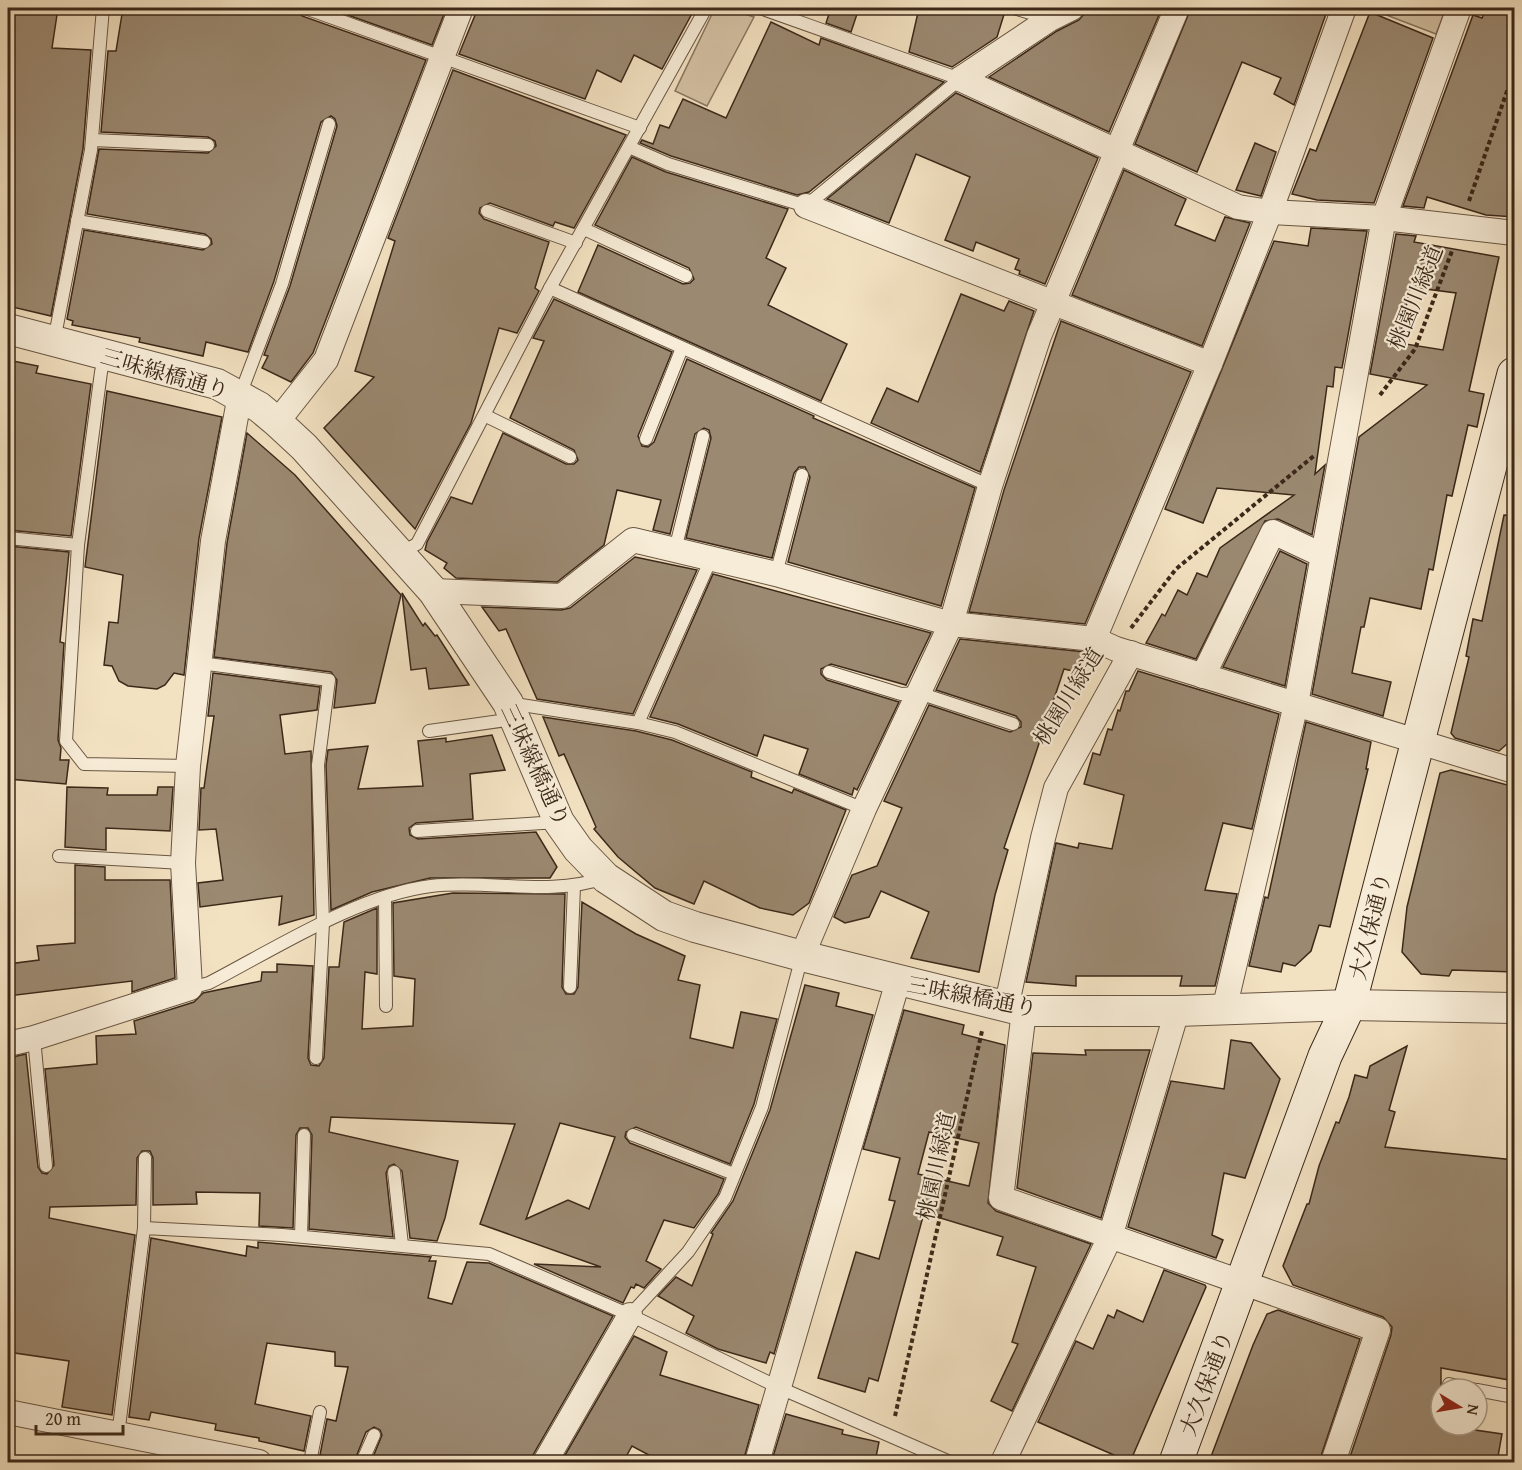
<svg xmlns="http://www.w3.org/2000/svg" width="1522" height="1470" font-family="'Gentium Book Plus','Noto Serif JP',serif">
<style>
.green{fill:#d4c2a5;stroke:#88755f;stroke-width:1.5}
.building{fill:#9b8971;stroke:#3b2819;stroke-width:1.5;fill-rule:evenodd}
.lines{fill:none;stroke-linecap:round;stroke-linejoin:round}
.service-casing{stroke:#695643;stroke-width:14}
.minor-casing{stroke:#695643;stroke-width:26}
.tertiary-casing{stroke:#695643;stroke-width:32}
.secondary-casing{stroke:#3b2819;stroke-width:35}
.path{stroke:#3b2819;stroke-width:4;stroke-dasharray:4.5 3;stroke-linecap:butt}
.service{stroke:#f7ecd7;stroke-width:12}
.minor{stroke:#f7ecd7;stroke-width:24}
.tertiary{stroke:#f7ecd7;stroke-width:30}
.secondary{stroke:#f7ecd7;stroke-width:33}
.labels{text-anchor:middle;stroke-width:4.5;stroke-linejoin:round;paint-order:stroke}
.street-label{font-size:22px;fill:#3b2819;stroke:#f7ecd7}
</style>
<rect width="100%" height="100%" fill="#f3e2c2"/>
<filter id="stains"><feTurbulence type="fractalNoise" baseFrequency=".00333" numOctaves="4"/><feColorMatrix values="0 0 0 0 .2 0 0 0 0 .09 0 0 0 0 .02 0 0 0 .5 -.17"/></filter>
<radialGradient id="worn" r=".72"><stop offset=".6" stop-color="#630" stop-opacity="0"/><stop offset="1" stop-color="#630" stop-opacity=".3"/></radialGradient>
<g class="green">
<path d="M 715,8 L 726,8 L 754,17 L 707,106 L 675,91 Z"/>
<path d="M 1368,8 L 1446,8 L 1436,34 Z"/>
</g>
<g class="building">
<path d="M 8,8 L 58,8 L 52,48 L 91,50 L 83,149 L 51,316 L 8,306 L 8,260 L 12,240 L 8,239 L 8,89 L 13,46 L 8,45 Z"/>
<path d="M 123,8 L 297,8 L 302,16 L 426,60 L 313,353 L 291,382 L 262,368 L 268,356 L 264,355 L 290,286 L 337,126 L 335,119 L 331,116 L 321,122 L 274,281 L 248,352 L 206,342 L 203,356 L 139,342 L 140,338 L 72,325 L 73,321 L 67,319 L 84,230 L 203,250 L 212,244 L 211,239 L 205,234 L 87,214 L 99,149 L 208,153 L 216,146 L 215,141 L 208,137 L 101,132 L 108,51 L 116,51 Z"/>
<path d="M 328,8 L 443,8 L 446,9 L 432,45 Z"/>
<path d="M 478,8 L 695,8 L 662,69 L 634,55 L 621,82 L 597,70 L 585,99 L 459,54 Z"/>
<path d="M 831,8 L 859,8 L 851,32 L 826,23 Z"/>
<path d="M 919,8 L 1006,8 L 997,37 L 952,67 L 909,52 Z"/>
<path d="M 1089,8 L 1162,8 L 1109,132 L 989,77 L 1057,31 L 1079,20 Z"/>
<path d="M 1191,8 L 1328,8 L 1294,105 L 1274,94 L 1281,78 L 1242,62 L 1197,172 L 1135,144 Z"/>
<path d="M 1486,8 L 1515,8 L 1515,217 L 1486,215 L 1427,197 L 1424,208 L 1403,206 L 1473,15 L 1482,18 Z"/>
<path d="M 1370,12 L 1433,38 L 1374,203 L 1317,200 L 1292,194 L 1310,149 L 1316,151 Z"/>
<path d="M 771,22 L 819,45 L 821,38 L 944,82 L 809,192 L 797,195 L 671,156 L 640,143 L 642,140 L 653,144 L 660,125 L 669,128 L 683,99 L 726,118 Z"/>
<path d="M 453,70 L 626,135 L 574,228 L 555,222 L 553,226 L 490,203 L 480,208 L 479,213 L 484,219 L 549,242 L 535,288 L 539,291 L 517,333 L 499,328 L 471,423 L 415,529 L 324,428 L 374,377 L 355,371 L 395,241 L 388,238 Z"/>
<path d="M 956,93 L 1098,158 L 1045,284 L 1019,274 L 1020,271 L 1015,269 L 1019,259 L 976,242 L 973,251 L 945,240 L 970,177 L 916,154 L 889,223 L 827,199 Z"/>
<path d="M 1255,143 L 1276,152 L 1261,196 L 1236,190 Z"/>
<path d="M 632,157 L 666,172 L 788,209 L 766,258 L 786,268 L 768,305 L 847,344 L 821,401 L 578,292 L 598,245 L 683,284 L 690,283 L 694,279 L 689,268 L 595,225 Z"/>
<path d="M 1124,170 L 1186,199 L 1175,225 L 1215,241 L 1225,217 L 1250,223 L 1202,346 L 1072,295 Z"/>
<path d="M 1311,228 L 1367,231 L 1342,368 L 1335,367 L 1333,387 L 1327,386 L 1315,474 L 1325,465 L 1312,535 L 1278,519 L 1265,521 L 1196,659 L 1146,643 L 1162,614 L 1165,616 L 1178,590 L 1187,595 L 1197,573 L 1207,577 L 1220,548 L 1294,495 L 1217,488 L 1203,523 L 1165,509 L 1274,241 L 1308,246 Z"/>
<path d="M 1396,234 L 1416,236 L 1414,242 L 1499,257 L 1469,391 L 1484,394 L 1477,427 L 1468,425 L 1452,496 L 1447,495 L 1433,570 L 1429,569 L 1421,609 L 1370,598 L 1364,627 L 1361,627 L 1352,673 L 1391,682 L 1383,716 L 1312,694 L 1359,437 L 1427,385 L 1370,374 ZM 1410,287 L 1456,293 L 1443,350 L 1399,343 Z"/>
<path d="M 961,294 L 1004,311 L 1009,301 L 1034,311 L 980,472 L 871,423 L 887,388 L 918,402 Z"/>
<path d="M 554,299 L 672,352 L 638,436 L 642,446 L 648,447 L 654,442 L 687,359 L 814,416 L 813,418 L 975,488 L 941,606 L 788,562 L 810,477 L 805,467 L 799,467 L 794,473 L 772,558 L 686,538 L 711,438 L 709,430 L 704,428 L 695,434 L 670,534 L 653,530 L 661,500 L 617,490 L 604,545 L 557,582 L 456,578 L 444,568 L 447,563 L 425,550 L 427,542 L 451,497 L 472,504 L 503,433 L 566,464 L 574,464 L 578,460 L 574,450 L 510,418 L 544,341 L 533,338 Z"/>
<path d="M 1061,321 L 1191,372 L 1085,624 L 969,612 L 1004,490 Z"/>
<path d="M 8,360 L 38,366 L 36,373 L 91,384 L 71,536 L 8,530 Z"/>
<path d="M 107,391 L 222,417 L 199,538 L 184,675 L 174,673 L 165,685 L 157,689 L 128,686 L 119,681 L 112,666 L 104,665 L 109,622 L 118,623 L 123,575 L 85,567 Z"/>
<path d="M 247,433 L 295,475 L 401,595 L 375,703 L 334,708 L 337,680 L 331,672 L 214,657 L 227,543 Z"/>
<path d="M 1504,515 L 1515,516 L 1515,737 L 1499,751 L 1455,738 L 1451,733 L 1469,657 L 1466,656 L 1473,619 L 1482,621 Z"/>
<path d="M 8,546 L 69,552 L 60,642 L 64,643 L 58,740 L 61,748 L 60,760 L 69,760 L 66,784 L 8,779 Z"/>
<path d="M 1280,551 L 1307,564 L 1285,686 L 1223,667 Z"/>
<path d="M 635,557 L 697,570 L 633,714 L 537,699 L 506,629 L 499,631 L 482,607 L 561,610 L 570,608 Z"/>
<path d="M 713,574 L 931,633 L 906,685 L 831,664 L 821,669 L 821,674 L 827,680 L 899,702 L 857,790 L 854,788 L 852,795 L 799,774 L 808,749 L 764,735 L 757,756 L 678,724 L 650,717 Z"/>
<path d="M 402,593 L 423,626 L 425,623 L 435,636 L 437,635 L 469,685 L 429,689 L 426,668 L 411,670 Z"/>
<path d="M 960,639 L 1085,652 L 1077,672 L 1064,669 L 1005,845 L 1004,848 L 1008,850 L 995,895 L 979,972 L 911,958 L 929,912 L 881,891 L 869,917 L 845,923 L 834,917 L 852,875 L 877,866 L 902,808 L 884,801 L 929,705 L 1010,732 L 1021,727 L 1021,722 L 1016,716 L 936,690 Z"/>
<path d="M 1138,671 L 1279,714 L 1252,829 L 1223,823 L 1205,890 L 1237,894 L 1215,986 L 1180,986 L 1182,976 L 1076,976 L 1076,986 L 1026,982 L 1056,843 L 1078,848 L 1079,843 L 1112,849 L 1124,795 L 1084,784 L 1093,753 L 1100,755 L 1108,729 L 1112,730 L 1118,710 L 1120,711 L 1126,691 L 1129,691 Z"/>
<path d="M 213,673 L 320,687 L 317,710 L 280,715 L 285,754 L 311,751 L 314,915 L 279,925 L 282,896 L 200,907 L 198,883 L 223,880 L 216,829 L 199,830 L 201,788 L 204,788 L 214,716 L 208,716 Z"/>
<path d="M 543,717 L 636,731 L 672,740 L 752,772 L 751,777 L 792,793 L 794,789 L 846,810 L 809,903 L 793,915 L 760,908 L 704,881 L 694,904 L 655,888 L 618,857 L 594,829 L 596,827 L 564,754 L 559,756 Z"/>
<path d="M 1306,722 L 1371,742 L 1366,769 L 1368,769 L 1330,927 L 1319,925 L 1311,951 L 1295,966 L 1283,963 L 1281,972 L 1249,966 L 1265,897 L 1268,898 Z"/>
<path d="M 492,735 L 505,770 L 470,774 L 473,819 L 416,823 L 409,828 L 410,835 L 418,839 L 536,832 L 557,867 L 550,878 L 430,878 L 372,892 L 331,910 L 326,765 L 328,750 L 368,746 L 358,789 L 423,786 L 418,741 L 446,738 L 446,742 Z"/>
<path d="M 1451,770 L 1515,787 L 1515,972 L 1452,970 L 1449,976 L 1421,974 L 1402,952 L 1407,907 L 1440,773 Z"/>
<path d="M 67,787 L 108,788 L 107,795 L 157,795 L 158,787 L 173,787 L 170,831 L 106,828 L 106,850 L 65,847 Z"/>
<path d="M 75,865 L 105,867 L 105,880 L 170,880 L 175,978 L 132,992 L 132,981 L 8,996 L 8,964 L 39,960 L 37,946 L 75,943 Z"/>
<path d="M 453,893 L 565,894 L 562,987 L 566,994 L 574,994 L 578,987 L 582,902 L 636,934 L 685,956 L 678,980 L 700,985 L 690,1038 L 733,1048 L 741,1012 L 777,1019 L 754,1104 L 730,1164 L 636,1127 L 626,1132 L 625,1137 L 630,1143 L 724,1179 L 718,1194 L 694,1228 L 664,1220 L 646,1261 L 661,1269 L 644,1288 L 636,1284 L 634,1288 L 631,1287 L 623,1303 L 534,1264 L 601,1267 L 480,1224 L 515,1124 L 331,1117 L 329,1132 L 458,1161 L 445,1218 L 437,1241 L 410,1238 L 402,1171 L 394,1164 L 389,1166 L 386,1173 L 393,1237 L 309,1229 L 312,1135 L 308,1128 L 300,1128 L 296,1135 L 293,1228 L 259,1226 L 260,1193 L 196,1192 L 197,1204 L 153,1205 L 153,1158 L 150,1151 L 142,1151 L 137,1158 L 136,1205 L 50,1207 L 49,1218 L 135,1235 L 112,1415 L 62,1407 L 69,1361 L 8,1352 L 8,1058 L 26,1054 L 38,1167 L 42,1173 L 47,1174 L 54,1165 L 45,1069 L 97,1064 L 96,1036 L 136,1034 L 134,1021 L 194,1002 L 203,993 L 261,981 L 262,972 L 277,972 L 277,964 L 313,966 L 308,1058 L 311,1065 L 319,1066 L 324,1058 L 329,967 L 339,967 L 344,922 L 377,908 L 377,974 L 365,972 L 362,1029 L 413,1026 L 415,979 L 394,976 L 393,903 ZM 560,1123 L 615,1137 L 589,1209 L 568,1200 L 526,1219 Z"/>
<path d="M 805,985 L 839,993 L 836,1006 L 873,1015 L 774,1354 L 770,1352 L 766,1363 L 718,1349 L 686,1333 L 694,1316 L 658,1296 L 676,1277 L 692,1286 L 713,1234 L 711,1233 L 733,1201 L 770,1110 Z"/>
<path d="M 904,1010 L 964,1025 L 962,1034 L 1005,1045 L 988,1203 L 996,1211 L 1091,1244 L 1012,1411 L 991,1401 L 1018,1344 L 1012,1342 L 1036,1267 L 997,1255 L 1003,1237 L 924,1213 L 878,1381 L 869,1378 L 865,1392 L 818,1378 L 856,1252 L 879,1259 L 895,1201 L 889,1200 L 900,1158 L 863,1149 ZM 929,1132 L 979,1143 L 969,1186 L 918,1174 Z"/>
<path d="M 1231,1040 L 1251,1043 L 1280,1079 L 1245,1178 L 1224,1173 L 1212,1235 L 1223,1240 L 1216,1258 L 1128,1227 L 1171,1081 L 1224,1089 Z"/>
<path d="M 1407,1046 L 1389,1110 L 1395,1112 L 1385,1147 L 1515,1160 L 1515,1381 L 1441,1368 L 1441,1425 L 1502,1434 L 1497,1462 L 1423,1462 L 1405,1459 L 1404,1462 L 1368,1462 L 1350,1457 L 1391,1335 L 1392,1327 L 1383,1317 L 1293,1285 L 1283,1266 L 1307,1204 L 1309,1204 L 1319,1166 L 1336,1122 L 1339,1123 L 1349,1097 L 1355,1075 L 1367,1078 L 1370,1066 Z"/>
<path d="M 1085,1050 L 1150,1050 L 1101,1218 L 1017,1188 L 1033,1053 L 1086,1055 Z"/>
<path d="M 151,1238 L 246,1256 L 247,1246 L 258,1248 L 258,1242 L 431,1257 L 429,1261 L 436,1261 L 428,1298 L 452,1304 L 467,1262 L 489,1263 L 613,1316 L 533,1455 L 531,1462 L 371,1462 L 382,1435 L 380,1430 L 374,1427 L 366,1432 L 354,1462 L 327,1462 L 328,1457 L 320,1455 L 327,1419 L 336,1421 L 348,1367 L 335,1366 L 335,1352 L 267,1343 L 255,1404 L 311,1416 L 304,1451 L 259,1441 L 259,1438 L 215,1430 L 216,1424 L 151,1412 L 149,1420 L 129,1417 Z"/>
<path d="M 1164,1270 L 1205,1285 L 1206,1287 L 1130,1462 L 1038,1422 L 1076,1341 L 1093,1349 L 1108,1315 L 1114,1318 L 1117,1310 L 1143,1322 Z"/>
<path d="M 1278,1310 L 1360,1339 L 1319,1462 L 1209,1462 L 1253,1345 L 1267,1314 Z"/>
<path d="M 634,1336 L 667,1352 L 660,1375 L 759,1405 L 743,1462 L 662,1462 L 632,1446 L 623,1462 L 561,1462 Z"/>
<path d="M 786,1414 L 843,1430 L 842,1434 L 879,1442 L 875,1462 L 772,1460 Z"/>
</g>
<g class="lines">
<defs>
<g id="service">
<path d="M 305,8 L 640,128"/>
<path d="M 760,8 L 960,79"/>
<path d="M 1014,8 L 1050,19"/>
<path d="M 92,140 L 208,145"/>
<path d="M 629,147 L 668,164 L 806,206 L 960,79"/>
<path d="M 487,211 L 576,243"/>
<path d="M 77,221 L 204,242"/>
<path d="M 584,229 L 686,276"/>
<path d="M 550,288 L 990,486"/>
<path d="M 54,341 L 91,150 L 103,8"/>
<path d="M 105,355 L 101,372 L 78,545 L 66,741 L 84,764 L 188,766"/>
<path d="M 240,395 L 282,284 L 329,124"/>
<path d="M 486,416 L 570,457"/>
<path d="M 646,439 L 682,348"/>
<path d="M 8,538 L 78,545"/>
<path d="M 675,550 L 703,436"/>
<path d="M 400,553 L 417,544 L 550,288 L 706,8"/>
<path d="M 776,574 L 802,475"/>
<path d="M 200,663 L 329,680 L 318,765 L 323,923 L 316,1058"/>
<path d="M 829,672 L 901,694 L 919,693 L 1013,724"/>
<path d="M 508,703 L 638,723 L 675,732 L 864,809"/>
<path d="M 638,723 L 711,559"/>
<path d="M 429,731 L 514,719"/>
<path d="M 417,831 L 558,822"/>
<path d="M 59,856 L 183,863"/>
<path d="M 385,897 L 386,1006"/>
<path d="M 570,987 L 574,886"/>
<path d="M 190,988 L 209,983 C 273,950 358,895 431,886 C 488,879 548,897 604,878"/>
<path d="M 34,1038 L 46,1166"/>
<path d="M 633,1135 L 734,1174"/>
<path d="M 394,1172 L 402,1245"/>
<path d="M 144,1228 L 145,1158"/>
<path d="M 301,1236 L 304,1135"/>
<path d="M 630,1315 L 688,1252 L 725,1198 L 762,1107 L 802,956"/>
<path d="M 1449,1384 L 1473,1389"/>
<path d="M 1477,1390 L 1514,1397"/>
<path d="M 118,1435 L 144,1228 L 282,1235 L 489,1254 L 630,1315 L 780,1388 L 950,1462"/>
<path d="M 310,1462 L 320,1412"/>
<path d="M 362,1462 L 374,1435"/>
</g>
<g id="minor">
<path d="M 960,79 L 1238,207 L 1270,212 L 1384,218 L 1514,233"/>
<path d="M 960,79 L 1050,19 L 1072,8"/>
<path d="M 806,206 L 1210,364"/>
<path d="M 277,422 L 326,360 L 461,8"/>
<path d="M 433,591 L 562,596 L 633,540 L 776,574 L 951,624 L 1094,639 L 1116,649 L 1514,771"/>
<path d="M 1094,639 L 1210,364 L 1270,212 L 1344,8"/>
<path d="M 1203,676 L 1273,532 L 1322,555"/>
<path d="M 802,956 L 864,809 L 951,624 L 990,486 L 1039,336 L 1177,8"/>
<path d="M 1006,1008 L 1043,838 L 1056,788 L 1131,653"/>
<path d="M 1224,1010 L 1296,704 L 1384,218 L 1459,8"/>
<path d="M 1024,1011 L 1001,1198 L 1378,1330 L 1333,1462"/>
<path d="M 8,1044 L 34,1038 L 190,988 L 183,863 L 188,766 L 213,541 L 240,395"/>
<path d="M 8,1412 L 259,1462"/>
<path d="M 545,1462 L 630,1315"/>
<path d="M 757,1462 L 898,981"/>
<path d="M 1003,1462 L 1110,1237 L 1177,1011"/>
</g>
<path id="tertiary" d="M 8,329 L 217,384 L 259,407 L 277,422 L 304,447 L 433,591 L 508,703 L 559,822 L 578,849 L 606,878 L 664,916 L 695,927 L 802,956 L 1024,1011 L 1177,1011 L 1349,1005 L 1514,1008"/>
<path id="secondary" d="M 1176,1462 L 1325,1056 L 1349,1005 L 1514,374"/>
</defs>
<use href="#service" class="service-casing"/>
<use href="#minor" class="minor-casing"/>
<use href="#tertiary" class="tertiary-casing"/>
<use href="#secondary" class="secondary-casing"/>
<g class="path">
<path d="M 1469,201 L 1514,71"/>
<path d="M 1380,395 L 1415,349 L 1452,251"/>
<path d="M 1131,628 L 1176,569 L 1315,455"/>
<path d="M 895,1416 L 982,1031"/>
</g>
<use href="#service" class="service"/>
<use href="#minor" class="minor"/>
<use href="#tertiary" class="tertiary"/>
<use href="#secondary" class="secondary"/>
</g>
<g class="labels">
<g class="street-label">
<text transform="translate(1415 297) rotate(-68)" y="8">桃園川緑道</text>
<text transform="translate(165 373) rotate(16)" y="8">三味線橋通り</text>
<text transform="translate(1068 696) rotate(-58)" y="8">桃園川緑道</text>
<text transform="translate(536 765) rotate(65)" y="8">三味線橋通り</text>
<text transform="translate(1370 926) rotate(-76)" y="8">大久保通り</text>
<text transform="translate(972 996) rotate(11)" y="8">三味線橋通り</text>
<text transform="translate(936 1166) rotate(-78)" y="8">桃園川緑道</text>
<text transform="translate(1206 1383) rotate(-69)" y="8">大久保通り</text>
</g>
</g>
<rect width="1522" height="1470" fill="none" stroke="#f3e2c2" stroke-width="30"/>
<rect x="9" y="9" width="1504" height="1452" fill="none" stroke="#3b2819" stroke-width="3"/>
<rect x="15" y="15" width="1492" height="1440" fill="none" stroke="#3b2819" stroke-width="1.5"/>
<g transform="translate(1459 1407) rotate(101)"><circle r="28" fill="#f7ecd7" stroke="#ac9e8b" stroke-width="1.5"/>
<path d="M0-4.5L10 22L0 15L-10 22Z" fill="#8f2418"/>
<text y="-9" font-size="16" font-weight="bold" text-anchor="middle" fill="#3b2819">N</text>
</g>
<path d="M36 1425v9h87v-9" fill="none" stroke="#3b2819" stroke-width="3"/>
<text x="45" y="1425" font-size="18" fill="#3b2819" stroke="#f7ecd7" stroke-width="4.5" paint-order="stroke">20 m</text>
<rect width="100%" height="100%" filter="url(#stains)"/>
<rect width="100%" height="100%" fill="url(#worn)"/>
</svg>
